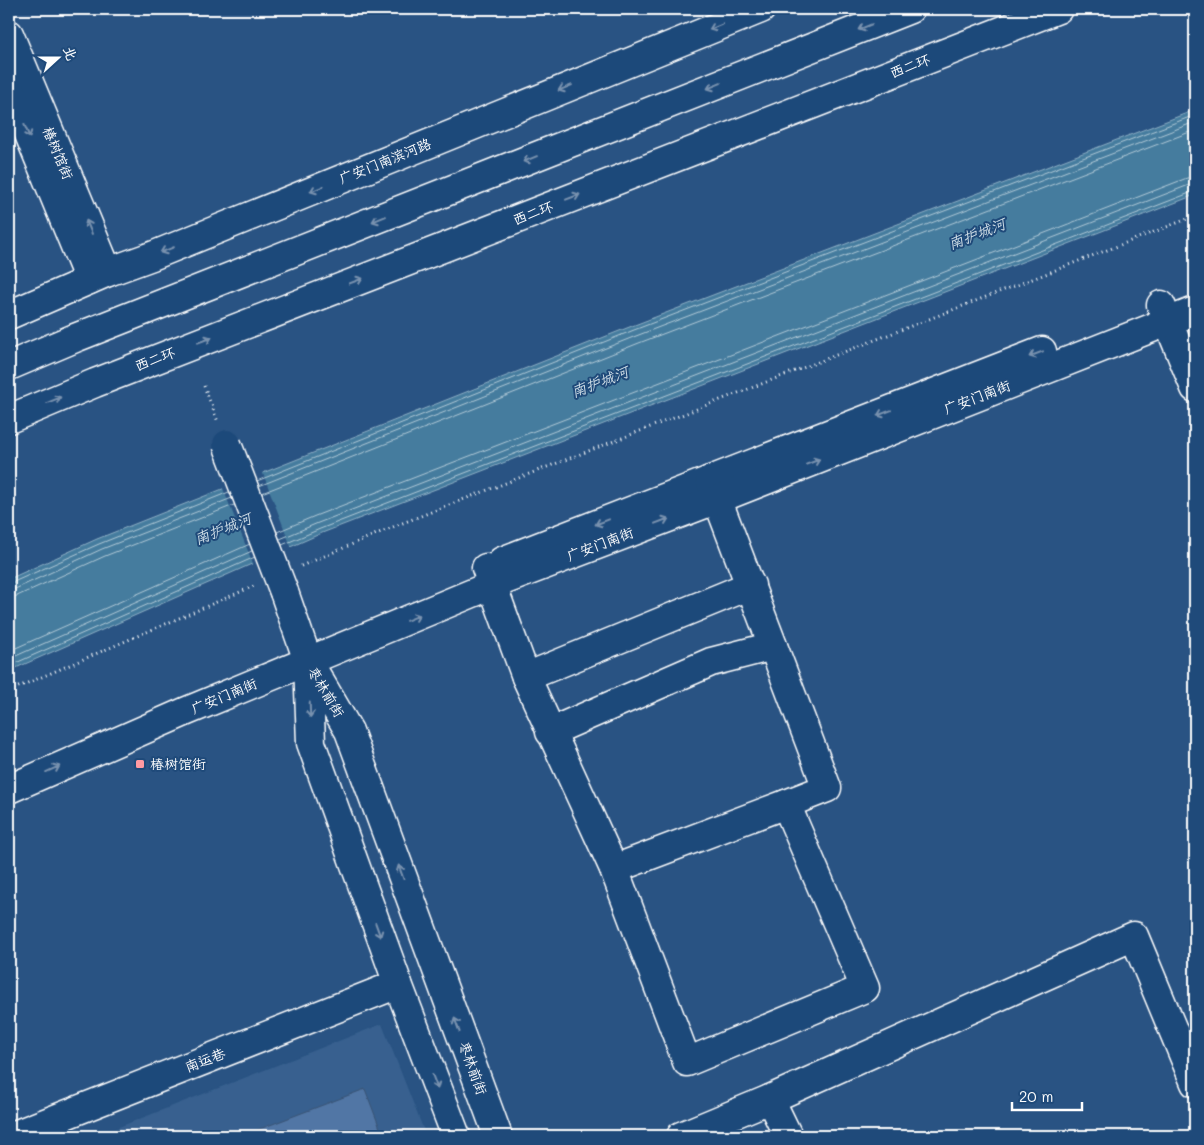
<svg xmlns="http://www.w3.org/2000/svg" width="1204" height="1145" font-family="Mali,'LXGW WenKai TC',sans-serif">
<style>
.built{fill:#39618f}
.water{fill:#447c9e;stroke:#8fb0c5}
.pier{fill:#295383}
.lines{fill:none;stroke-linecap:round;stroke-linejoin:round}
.shore{stroke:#b4cbd8;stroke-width:1}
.building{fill:#5176a5;stroke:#395374}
.minor-casing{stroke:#fff;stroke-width:31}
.major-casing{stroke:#fff;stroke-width:31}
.highway-casing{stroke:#fff;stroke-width:31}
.path{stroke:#fff;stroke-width:3;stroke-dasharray:1 4;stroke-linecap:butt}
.minor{stroke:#1f4a7a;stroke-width:28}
.major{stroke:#1f4a7a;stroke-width:28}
.highway{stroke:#1f4a7a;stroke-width:28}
.minor-bridge-casing{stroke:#fff;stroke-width:31;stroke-linecap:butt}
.minor-bridge{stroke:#1f4a7a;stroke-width:28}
.oneway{stroke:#7992af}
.poi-dot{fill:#ff9aa2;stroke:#1f4a7a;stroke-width:2}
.labels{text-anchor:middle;stroke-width:4;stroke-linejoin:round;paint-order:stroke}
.street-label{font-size:14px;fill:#fff;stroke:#1f4a7a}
.poi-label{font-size:14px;fill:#fff;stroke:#1f4a7a;text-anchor:start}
.water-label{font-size:15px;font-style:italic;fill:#d0dee7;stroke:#1f4a7a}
</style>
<rect width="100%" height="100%" fill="#295383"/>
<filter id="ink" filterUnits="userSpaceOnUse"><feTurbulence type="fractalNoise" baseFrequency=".02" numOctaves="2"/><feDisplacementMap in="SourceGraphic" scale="10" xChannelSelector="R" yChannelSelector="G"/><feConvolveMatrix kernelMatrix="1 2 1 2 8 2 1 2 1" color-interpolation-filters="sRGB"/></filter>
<g filter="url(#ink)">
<path class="built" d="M 382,1024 L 426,1136 L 96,1136 Z"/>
<path class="water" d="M 1195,110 L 1195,195 L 322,533 L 9,671 L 9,579 L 97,539 L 632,326 Z"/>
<path class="pier" d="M 262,471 L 292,549 L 254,566 L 222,486 Z"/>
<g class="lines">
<g class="shore">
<path d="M 257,481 L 634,330 L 1195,115"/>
<path d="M 259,486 L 636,336 L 1195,122"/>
<path d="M 262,493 L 639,343 L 1195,130"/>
<path d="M 277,532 L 315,516 L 1187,178 L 1195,177"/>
<path d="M 280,539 L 318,523 L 1189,185 L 1195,185"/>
<path d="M 282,545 L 320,529 L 1195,191"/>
<path d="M 9,584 L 99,544 L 229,492"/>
<path d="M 9,590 L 15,589 L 102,549 L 232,498"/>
<path d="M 9,597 L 17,596 L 105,556 L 234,505"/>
<path d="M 9,651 L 250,544"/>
<path d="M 9,659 L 252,551"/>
<path d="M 9,666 L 255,557"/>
</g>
</g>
<path class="building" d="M 365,1089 L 383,1136 L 241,1136 Z"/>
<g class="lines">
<defs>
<g id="minor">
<path d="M 9,34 L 108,272"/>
<path d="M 9,86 L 89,280"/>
<path d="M 1161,305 L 1195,388"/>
<path d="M 9,315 L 108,272 L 152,256 L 761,9"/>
<path d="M 502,561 L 1042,351"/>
<path d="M 486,568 L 526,677 L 614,869 L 687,1062 L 865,988 L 786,804 L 827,788 L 710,480"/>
<path d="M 284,592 L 308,661"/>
<path d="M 526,677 L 751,585"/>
<path d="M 550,732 L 711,662 L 773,646"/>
<path d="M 9,789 L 187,711 L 492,585 L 718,499 L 1195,311"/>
<path d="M 614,869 L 786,804"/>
<path d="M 770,1099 L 788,1136"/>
<path d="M 12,1136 L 398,984"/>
<path d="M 681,1136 L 770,1099 L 1134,936 L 1195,1083"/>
</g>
<g id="major">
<path d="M 308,661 L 349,731 L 498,1136"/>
<path d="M 308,662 L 311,743 L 398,984 L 456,1136"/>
</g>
<g id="highway">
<path d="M 9,366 L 75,338 L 910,9"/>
<path d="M 9,419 L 95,383 L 1058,9"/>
</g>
</defs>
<use href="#minor" class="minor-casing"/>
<use href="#major" class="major-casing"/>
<use href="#highway" class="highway-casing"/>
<g class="path">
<path d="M 204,386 L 218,422"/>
<path d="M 301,566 L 400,524 L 1195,216"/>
<path d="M 9,691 L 254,586"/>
</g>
<use href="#minor" class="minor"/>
<use href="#major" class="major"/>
<use href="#highway" class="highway"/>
<defs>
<path id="minor-bridge" d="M 227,444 L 284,592"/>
</defs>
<use href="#minor-bridge" class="minor-bridge-casing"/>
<use href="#minor-bridge" class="minor-bridge"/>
</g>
<defs><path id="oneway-shaft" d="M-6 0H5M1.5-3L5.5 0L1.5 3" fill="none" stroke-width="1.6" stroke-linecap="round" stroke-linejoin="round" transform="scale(1.25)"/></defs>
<g class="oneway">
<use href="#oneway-shaft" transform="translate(716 27) rotate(158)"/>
<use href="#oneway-shaft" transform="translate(865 27) rotate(158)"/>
<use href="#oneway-shaft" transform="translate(714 86) rotate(158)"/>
<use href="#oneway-shaft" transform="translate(565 88) rotate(158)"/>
<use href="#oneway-shaft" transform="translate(27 131) rotate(67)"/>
<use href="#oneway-shaft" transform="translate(530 159) rotate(158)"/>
<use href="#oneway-shaft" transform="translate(317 189) rotate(158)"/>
<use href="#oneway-shaft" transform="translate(573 197) rotate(-21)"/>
<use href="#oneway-shaft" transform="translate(379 219) rotate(158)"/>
<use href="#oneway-shaft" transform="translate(89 227) rotate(-113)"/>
<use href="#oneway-shaft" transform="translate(167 250) rotate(158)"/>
<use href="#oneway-shaft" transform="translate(356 281) rotate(-21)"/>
<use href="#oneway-shaft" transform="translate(205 340) rotate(-21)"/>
<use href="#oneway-shaft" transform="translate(1036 354) rotate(159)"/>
<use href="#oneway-shaft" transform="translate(54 400) rotate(-23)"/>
<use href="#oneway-shaft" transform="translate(884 413) rotate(159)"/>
<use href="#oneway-shaft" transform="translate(813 462) rotate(-21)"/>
<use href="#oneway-shaft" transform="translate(662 521) rotate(-21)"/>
<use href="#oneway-shaft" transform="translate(602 522) rotate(159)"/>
<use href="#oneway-shaft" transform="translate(413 618) rotate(-22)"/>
<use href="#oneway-shaft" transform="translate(310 710) rotate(88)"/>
<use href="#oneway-shaft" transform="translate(53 769) rotate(-24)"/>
<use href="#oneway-shaft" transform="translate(401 872) rotate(-110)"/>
<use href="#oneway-shaft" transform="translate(378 930) rotate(70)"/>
<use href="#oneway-shaft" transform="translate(457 1025) rotate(-110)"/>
<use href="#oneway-shaft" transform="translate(435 1082) rotate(69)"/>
</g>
</g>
<rect class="poi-dot" x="135" y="759" width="10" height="10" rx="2.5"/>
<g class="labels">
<g class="street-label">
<text transform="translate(910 66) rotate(-21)" y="5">西二环</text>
<text transform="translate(58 153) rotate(67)" y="5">椿树馆街</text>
<text transform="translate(385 161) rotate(-22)" y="5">广安门南滨河路</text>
<text transform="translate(533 213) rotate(-21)" y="5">西二环</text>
<text transform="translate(155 359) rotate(-21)" y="5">西二环</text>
<text transform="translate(977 397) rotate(-21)" y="5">广安门南街</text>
<text transform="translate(600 544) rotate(-21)" y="5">广安门南街</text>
<text transform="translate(326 692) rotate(59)" y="5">枣林前街</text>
<text transform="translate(224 696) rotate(-23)" y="5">广安门南街</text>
<text transform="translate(205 1060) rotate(-21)" y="5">南运巷</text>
<text transform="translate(473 1068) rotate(70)" y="5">枣林前街</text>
</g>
<g class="poi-label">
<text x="150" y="769">椿树馆街</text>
</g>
<g class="water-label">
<text transform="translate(977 234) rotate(-21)" y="5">南护城河</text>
<text transform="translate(600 382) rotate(-21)" y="5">南护城河</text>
<text transform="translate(223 529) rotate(-22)" y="5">南护城河</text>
</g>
</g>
<rect width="1204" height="1145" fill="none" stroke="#1f4a7a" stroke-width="30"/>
<rect x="15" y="15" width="1174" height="1115" fill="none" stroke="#fff" stroke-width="2" filter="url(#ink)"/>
<g transform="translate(58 58) rotate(69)" stroke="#1f4a7a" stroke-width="4" paint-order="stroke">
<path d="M0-4L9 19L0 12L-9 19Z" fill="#ffffff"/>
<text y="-8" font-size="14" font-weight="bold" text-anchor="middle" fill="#ffffff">北</text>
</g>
<path d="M1012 1102v8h70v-8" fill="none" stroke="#ffffff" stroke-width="2.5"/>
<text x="1019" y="1102" font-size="15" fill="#ffffff" stroke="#1f4a7a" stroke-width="4" paint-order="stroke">20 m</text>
</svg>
